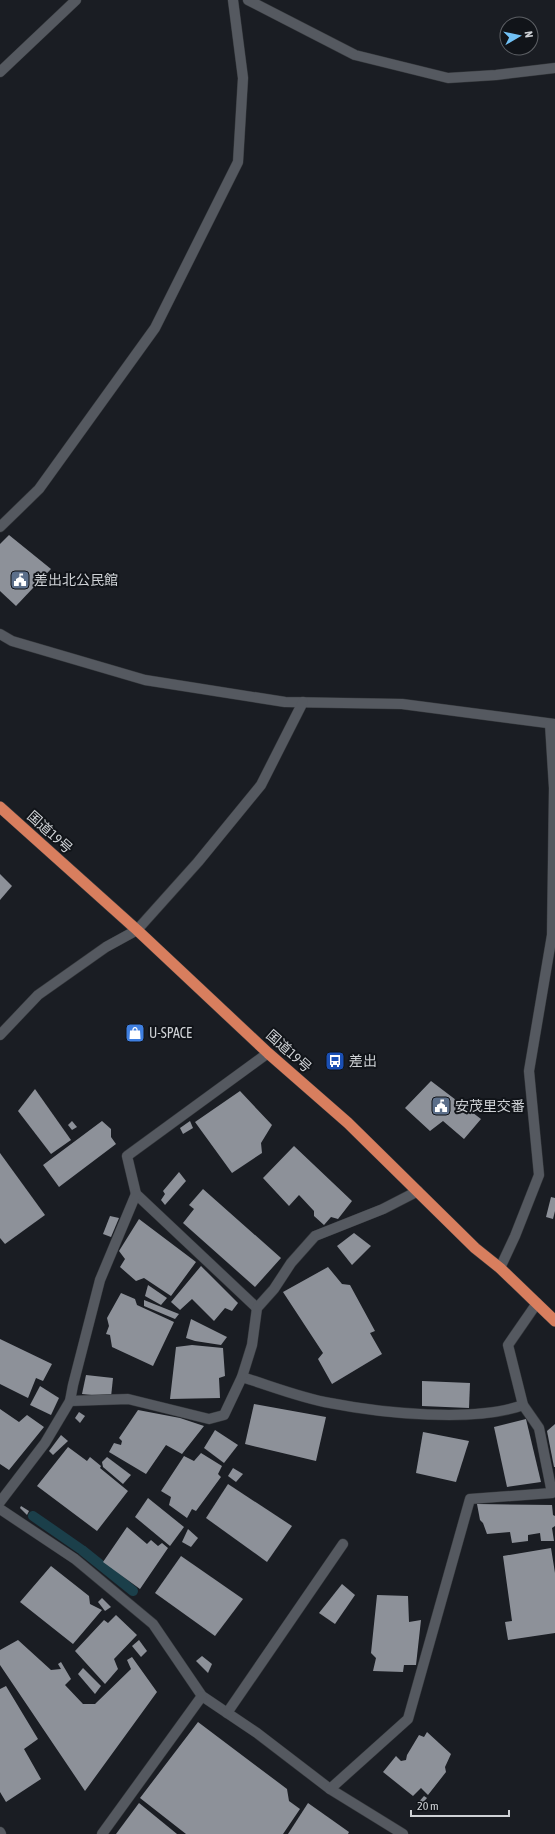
<svg xmlns="http://www.w3.org/2000/svg" width="555" height="1834" font-family="'Asap Condensed','Noto Sans JP',sans-serif">
<style>
.lines{fill:none;stroke-linecap:round;stroke-linejoin:round}
.stream{stroke:#1b3f4a;stroke-width:10}
.building{fill:#8d9199}
.minor-casing{stroke:#35383c;stroke-width:11}
.trunk-casing{stroke:#35383c;stroke-width:12}
.minor{stroke:#555960;stroke-width:10}
.trunk{stroke:#d87e5e;stroke-width:11}
.labels{text-anchor:middle;stroke-width:4;stroke-linejoin:round;paint-order:stroke}
.poi-label{font-size:14px;fill:#cfd2d6;stroke:#111419;text-anchor:start}
.street-label{font-size:14px;fill:#cfd2d6;stroke:#111419}
</style>
<rect width="100%" height="100%" fill="#1a1d23"/>
<g class="lines">
<path class="stream" d="M 33,1516 L 82,1550 L 133,1591"/>
</g>
<g class="building">
<path d="M 9,535 L 51,569 L 16,606 L 0,591 L 0,544 Z"/>
<path d="M 0,874 L 12,886 L 0,900 Z"/>
<path d="M 431,1081 L 481,1119 L 464,1139 L 443,1121 L 430,1131 L 405,1108 Z"/>
<path d="M 35,1089 L 71,1140 L 51,1154 L 18,1111 Z"/>
<path d="M 240,1091 L 272,1125 L 261,1143 L 262,1153 L 232,1173 L 195,1122 Z"/>
<path d="M 72,1121 L 77,1127 L 72,1130 L 68,1125 Z"/>
<path d="M 102,1121 L 111,1129 L 111,1137 L 116,1144 L 59,1187 L 43,1165 Z"/>
<path d="M 190,1121 L 193,1128 L 183,1134 L 180,1128 Z"/>
<path d="M 294,1146 L 352,1201 L 338,1219 L 331,1217 L 324,1225 L 314,1216 L 314,1211 L 299,1195 L 289,1206 L 263,1178 Z"/>
<path d="M 0,1153 L 45,1215 L 5,1244 L 0,1238 Z"/>
<path d="M 179,1172 L 186,1181 L 165,1205 L 161,1200 L 165,1194 L 163,1191 Z"/>
<path d="M 203,1189 L 281,1258 L 255,1287 L 183,1223 L 194,1209 L 189,1205 Z"/>
<path d="M 551,1197 L 555,1198 L 555,1211 L 553,1219 L 546,1217 Z"/>
<path d="M 110,1216 L 119,1218 L 111,1237 L 103,1234 Z"/>
<path d="M 139,1219 L 196,1262 L 171,1296 L 144,1278 L 136,1281 L 120,1267 L 125,1259 L 119,1251 Z"/>
<path d="M 354,1233 L 371,1246 L 352,1265 L 337,1246 Z"/>
<path d="M 201,1266 L 238,1303 L 232,1311 L 225,1308 L 214,1321 L 192,1299 L 180,1310 L 171,1302 Z"/>
<path d="M 328,1267 L 342,1284 L 350,1285 L 375,1331 L 370,1333 L 382,1354 L 332,1384 L 318,1359 L 323,1353 L 283,1292 Z"/>
<path d="M 148,1285 L 167,1298 L 161,1305 L 145,1296 Z"/>
<path d="M 121,1293 L 135,1299 L 137,1305 L 174,1322 L 153,1366 L 112,1347 L 110,1335 L 106,1334 L 109,1326 L 107,1318 Z"/>
<path d="M 144,1300 L 179,1314 L 175,1319 L 144,1306 Z"/>
<path d="M 191,1319 L 227,1337 L 221,1345 L 195,1341 L 186,1338 Z"/>
<path d="M 0,1339 L 52,1364 L 43,1381 L 36,1378 L 28,1398 L 0,1384 Z"/>
<path d="M 192,1345 L 223,1348 L 225,1376 L 219,1378 L 220,1398 L 170,1399 L 176,1347 Z"/>
<path d="M 86,1375 L 113,1378 L 111,1397 L 82,1394 Z"/>
<path d="M 422,1381 L 470,1383 L 469,1408 L 422,1406 Z"/>
<path d="M 40,1386 L 59,1398 L 51,1415 L 30,1405 Z"/>
<path d="M 254,1404 L 326,1417 L 316,1461 L 245,1444 Z"/>
<path d="M 0,1409 L 19,1422 L 27,1415 L 44,1427 L 9,1470 L 0,1464 Z"/>
<path d="M 138,1410 L 180,1418 L 204,1426 L 182,1454 L 166,1445 L 146,1474 L 109,1452 L 114,1443 L 121,1445 L 122,1441 L 119,1438 Z"/>
<path d="M 79,1412 L 85,1416 L 80,1423 L 75,1418 Z"/>
<path d="M 526,1419 L 541,1482 L 507,1487 L 494,1427 Z"/>
<path d="M 555,1424 L 555,1467 L 554,1467 L 547,1431 Z"/>
<path d="M 215,1430 L 238,1445 L 224,1463 L 204,1448 Z"/>
<path d="M 423,1432 L 469,1441 L 456,1482 L 416,1473 Z"/>
<path d="M 61,1435 L 68,1441 L 53,1455 L 49,1451 Z"/>
<path d="M 68,1447 L 87,1461 L 90,1457 L 101,1466 L 100,1468 L 128,1491 L 97,1531 L 37,1486 Z"/>
<path d="M 201,1453 L 222,1466 L 218,1474 L 221,1477 L 196,1511 L 192,1509 L 187,1518 L 169,1505 L 171,1497 L 161,1491 L 184,1456 L 194,1461 Z"/>
<path d="M 107,1457 L 131,1475 L 123,1484 L 103,1467 L 102,1462 Z"/>
<path d="M 233,1468 L 243,1474 L 236,1482 L 228,1476 Z"/>
<path d="M 228,1484 L 292,1526 L 267,1562 L 206,1518 Z"/>
<path d="M 148,1498 L 184,1527 L 170,1546 L 135,1517 Z"/>
<path d="M 477,1504 L 552,1505 L 553,1515 L 555,1516 L 555,1526 L 552,1528 L 554,1541 L 541,1541 L 540,1533 L 528,1535 L 528,1541 L 512,1543 L 510,1532 L 487,1534 L 483,1523 L 480,1520 Z"/>
<path d="M 21,1506 L 29,1511 L 27,1515 L 20,1508 Z"/>
<path d="M 127,1527 L 147,1544 L 151,1540 L 158,1546 L 162,1543 L 168,1548 L 140,1589 L 103,1562 Z"/>
<path d="M 188,1529 L 198,1538 L 191,1547 L 182,1542 Z"/>
<path d="M 551,1548 L 555,1573 L 555,1633 L 508,1640 L 505,1622 L 512,1621 L 503,1556 Z"/>
<path d="M 181,1556 L 243,1599 L 215,1636 L 155,1593 Z"/>
<path d="M 51,1566 L 89,1596 L 90,1604 L 102,1610 L 73,1644 L 20,1602 Z"/>
<path d="M 342,1584 L 355,1595 L 335,1624 L 319,1613 Z"/>
<path d="M 377,1595 L 408,1596 L 409,1622 L 421,1620 L 416,1665 L 404,1665 L 403,1672 L 373,1671 L 376,1658 L 371,1653 Z"/>
<path d="M 102,1598 L 111,1607 L 105,1611 L 98,1602 Z"/>
<path d="M 116,1615 L 137,1635 L 114,1659 L 118,1669 L 105,1684 L 75,1651 L 104,1620 L 108,1623 Z"/>
<path d="M 18,1640 L 51,1670 L 61,1669 L 58,1664 L 61,1662 L 71,1679 L 65,1685 L 83,1704 L 95,1704 L 131,1669 L 127,1660 L 132,1657 L 157,1692 L 85,1791 L 0,1665 L 0,1650 Z"/>
<path d="M 139,1640 L 147,1651 L 141,1657 L 132,1646 Z"/>
<path d="M 202,1656 L 212,1664 L 208,1673 L 196,1661 Z"/>
<path d="M 83,1668 L 101,1686 L 95,1694 L 78,1674 Z"/>
<path d="M 6,1686 L 38,1739 L 24,1749 L 41,1779 L 6,1802 L 0,1792 L 0,1689 Z"/>
<path d="M 198,1722 L 287,1789 L 289,1801 L 300,1809 L 283,1834 L 186,1834 L 140,1798 Z"/>
<path d="M 427,1732 L 451,1754 L 445,1767 L 446,1772 L 428,1795 L 421,1788 L 413,1796 L 383,1772 L 396,1756 L 401,1761 L 406,1760 L 407,1755 L 419,1735 L 424,1737 Z"/>
<path d="M 424,1796 L 427,1798 L 420,1806 L 417,1804 Z"/>
<path d="M 139,1803 L 177,1834 L 116,1834 Z"/>
<path d="M 308,1803 L 349,1832 L 348,1834 L 288,1834 Z"/>
</g>
<g class="lines">
<defs>
<g id="minor">
<path d="M 248,0 L 355,55 L 448,78 L 496,75 L 555,68"/>
<path d="M 0,72 L 76,0"/>
<path d="M 0,527 L 39,489 L 155,328 L 238,162 L 243,78 L 233,0"/>
<path d="M 0,634 L 12,641 L 145,680 L 285,702 L 402,704 L 555,724"/>
<path d="M 0,1035 L 38,995 L 106,947 L 137,930 L 198,862 L 261,785 L 303,702"/>
<path d="M 500,1268 L 515,1236 L 539,1175 L 529,1071 L 552,935 L 554,788 L 550,724"/>
<path d="M 257,1308 L 136,1194 L 127,1156 L 268,1053"/>
<path d="M 242,1377 C 271,1386 301,1398 330,1403 C 381,1413 475,1423 523,1405"/>
<path d="M 70,1401 L 128,1399 L 209,1419 L 224,1415 L 242,1377 L 252,1345 L 257,1308 L 274,1289 L 291,1263 L 315,1236 L 383,1209 L 418,1191"/>
<path d="M 0,1502 L 45,1443 L 70,1401 L 73,1385 L 100,1280 L 136,1194"/>
<path d="M 0,1509 L 75,1559 L 153,1624 L 202,1696 L 257,1733 L 330,1789 L 403,1834"/>
<path d="M 227,1713 L 343,1544"/>
<path d="M 330,1789 L 408,1719 L 470,1499 L 552,1493 L 539,1428 L 523,1405 L 508,1345 L 537,1303"/>
<path d="M 0,1832 L 1,1834"/>
<path d="M 102,1834 L 202,1696"/>
</g>
<path id="trunk" d="M 0,807 L 137,930 L 268,1053 L 348,1123 L 475,1248 L 500,1268 L 555,1321"/>
</defs>
<use href="#minor" class="minor-casing"/>
<use href="#trunk" class="trunk-casing"/>
<use href="#minor" class="minor"/>
<use href="#trunk" class="trunk"/>
</g>
<defs>
<symbol id="civic-square" viewBox="-11 -11 22 22"><rect x="-9" y="-9" width="18" height="18" rx="4" fill="#5c6f8a" stroke="#111419"/><path d="M-.6-6.5H3V-4.5H.6V-3L4-1V1h2V6H-6V1h2V-1L-.6-3ZM-1.2 2.5V6h2.4V2.5Z" fill="#fff"/></symbol>
<symbol id="shop-square" viewBox="-11 -11 22 22"><rect x="-9" y="-9" width="18" height="18" rx="4" fill="#3f7fe0" stroke="#111419"/><path d="M-5-2.5h2.3a2.7 3.5 0 0 1 5.4 0H5L5.5 6h-11ZM-1.5-2.5h3a1.5 2.3 0 0 0-3 0Z" fill="#fff"/></symbol>
<symbol id="bus-square" viewBox="-11 -11 22 22"><rect x="-9" y="-9" width="18" height="18" rx="4" fill="#1a4fb4" stroke="#111419"/><path d="M-5-6H5V4H4V6H2V4H-2V6H-4V4H-5ZM-3.5-4V0h7V-4ZM-3.5 1.2v1.5H-2V1.2ZM2 1.2v1.5H3.5V1.2Z" fill="#fff"/></symbol>
</defs>
<g fill-rule="evenodd">
<use href="#civic-square" x="9" y="569" width="22" height="22"/>
<use href="#shop-square" x="124" y="1022" width="22" height="22"/>
<use href="#bus-square" x="324" y="1050" width="22" height="22"/>
<use href="#civic-square" x="430" y="1095" width="22" height="22"/>
</g>
<g class="labels">
<g class="poi-label">
<text x="34" y="585">差出北公民館</text>
<text x="149" y="1038">U-SPACE</text>
<text x="349" y="1066">差出</text>
<text x="455" y="1111">安茂里交番</text>
</g>
<g class="street-label">
<text transform="translate(50 832) rotate(42)" y="5">国道19号</text>
<text transform="translate(289 1051) rotate(42)" y="5">国道19号</text>
</g>
</g>
<g transform="translate(519 36) rotate(81)"><circle r="19" fill="#111419" stroke="#5d6065"/>
<path d="M0-3L7 15L0 10L-7 15Z" fill="#71c1f5"/>
<text y="-6" font-size="11" font-weight="bold" text-anchor="middle" fill="#cfd2d6">N</text>
</g>
<path d="M411 1810v6h98v-6" fill="none" stroke="#cfd2d6" stroke-width="2"/>
<text x="417" y="1810" font-size="12" fill="#cfd2d6" stroke="#111419" stroke-width="3" paint-order="stroke">20 m</text>
</svg>
